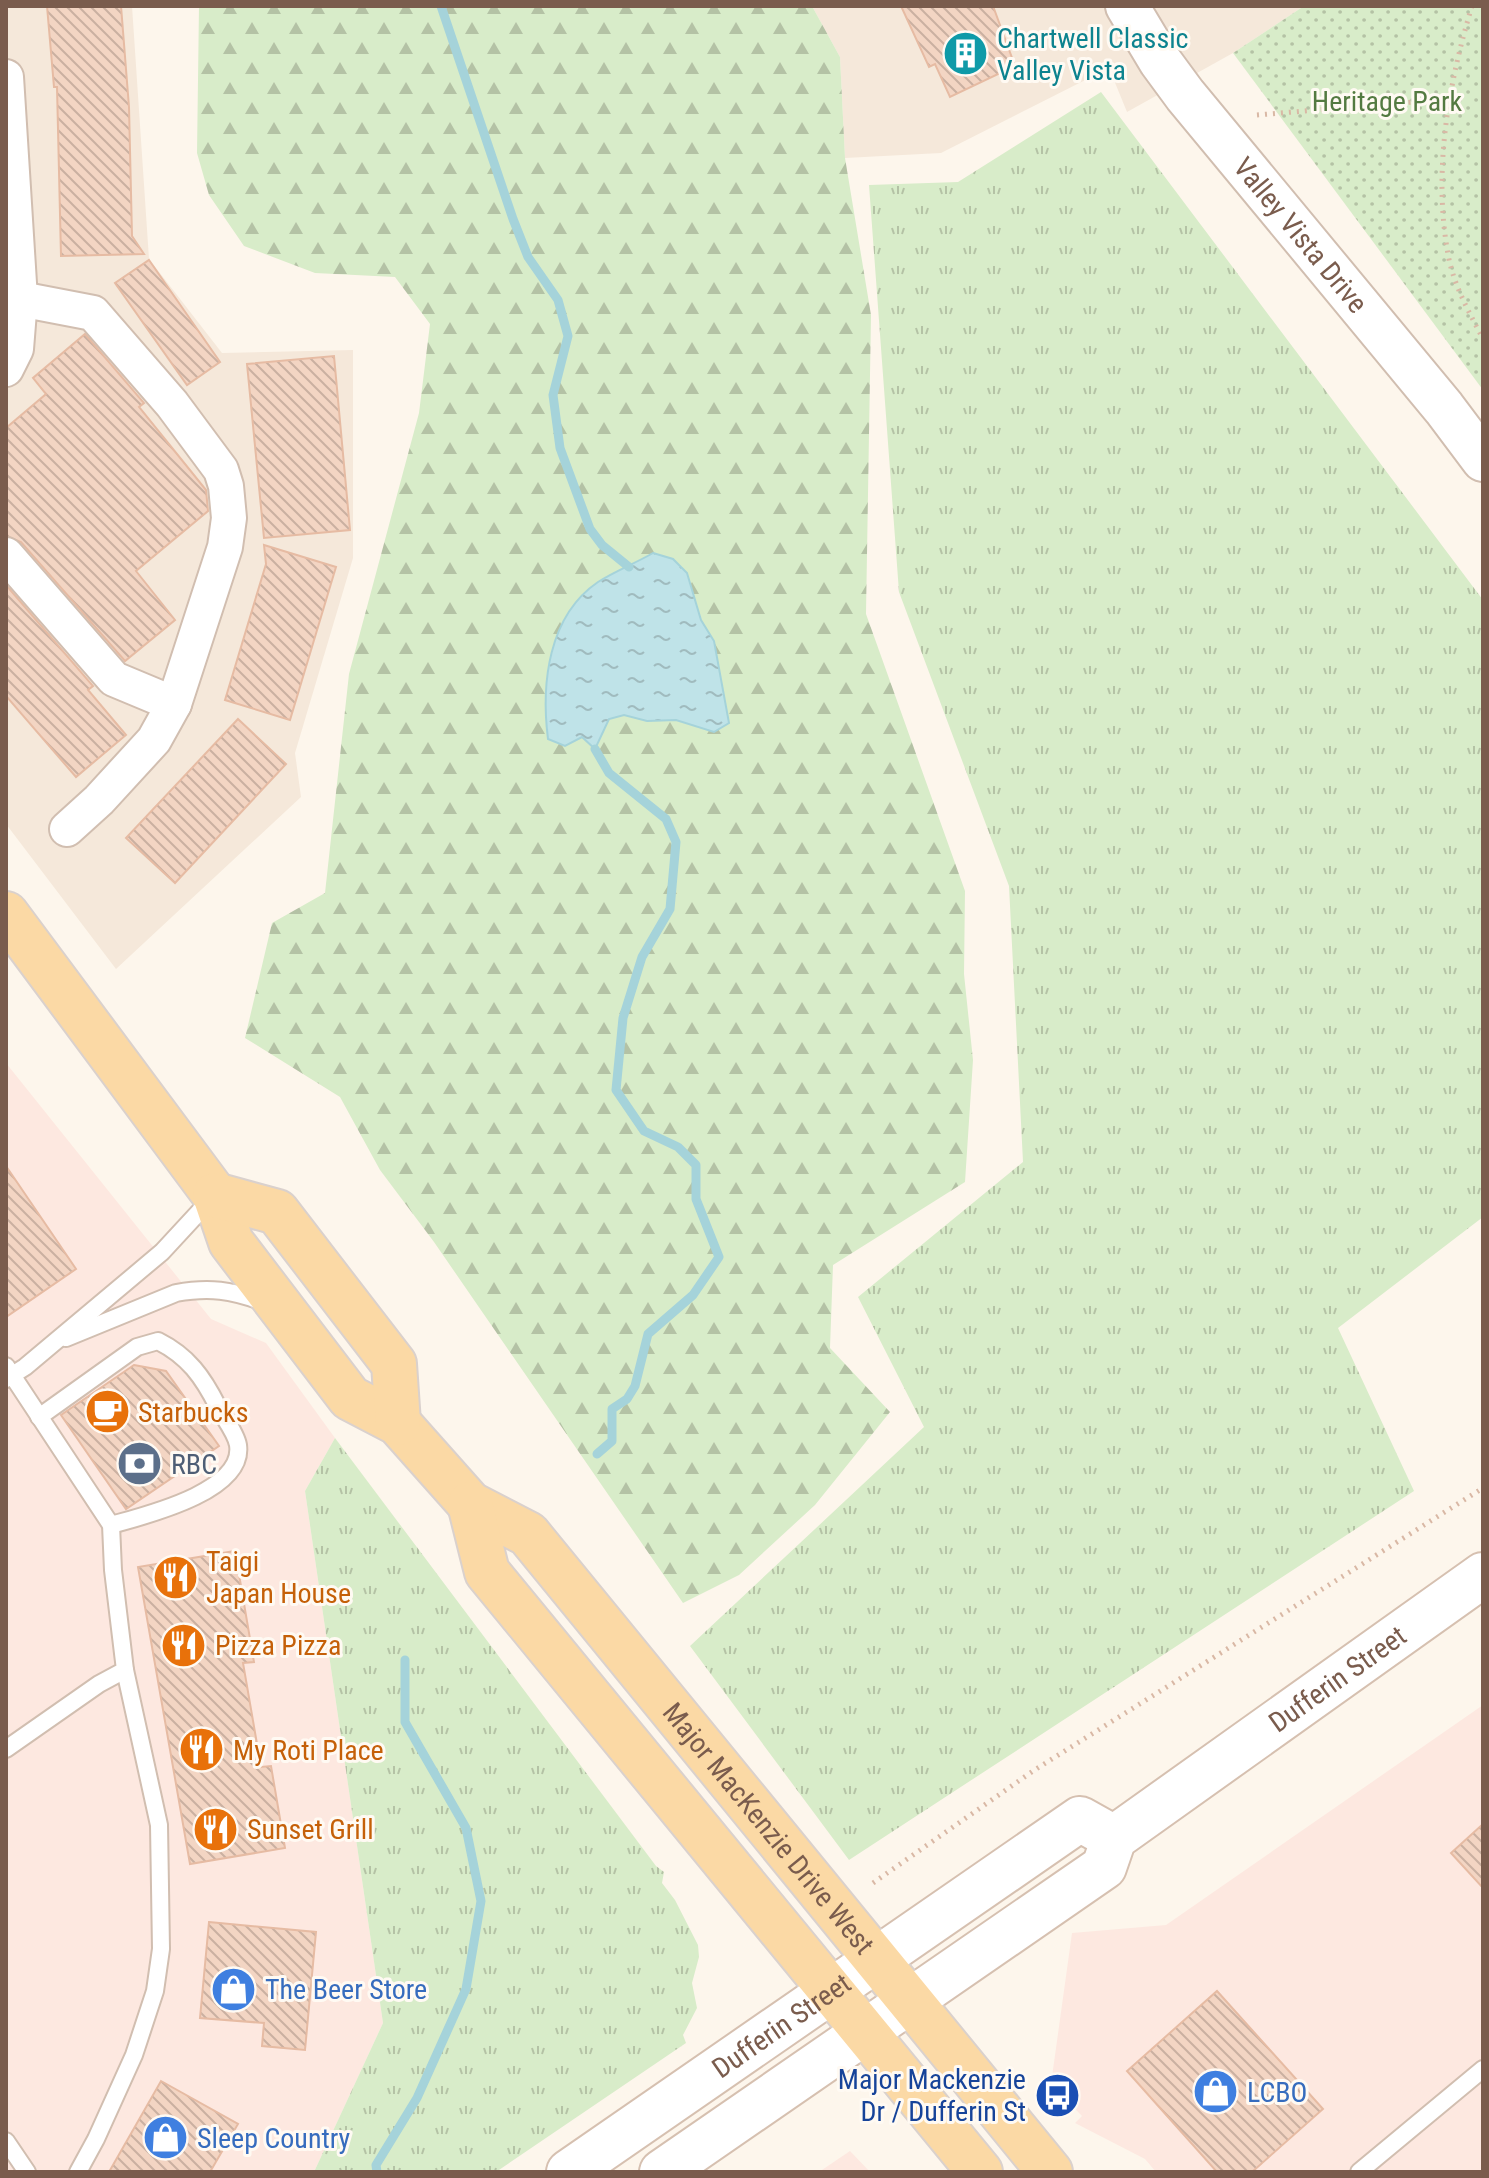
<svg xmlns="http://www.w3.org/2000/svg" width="1489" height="2178" font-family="'Roboto Condensed',sans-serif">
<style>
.residential{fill:#f5e8da}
.commercial{fill:#fde8e0}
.grass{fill:url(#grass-tufts)}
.forest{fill:url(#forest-firs)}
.park{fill:url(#park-dots)}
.water{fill:url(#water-ripples);stroke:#a5d3da;stroke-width:2}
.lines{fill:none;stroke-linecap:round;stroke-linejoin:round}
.stream{stroke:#a5d3da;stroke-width:9}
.building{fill:url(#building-back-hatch);stroke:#e6bba3;stroke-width:2}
.service-casing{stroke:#d1beb0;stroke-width:20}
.minor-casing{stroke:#d1beb0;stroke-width:38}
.tertiary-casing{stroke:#d1beb0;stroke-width:46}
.secondary-casing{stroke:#d6c0b0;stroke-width:48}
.primary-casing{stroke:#dad1cd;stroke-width:48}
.path{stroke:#d9b8a5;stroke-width:5;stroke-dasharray:2 6;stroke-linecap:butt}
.service{stroke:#fff;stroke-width:16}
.minor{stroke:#fff;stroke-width:34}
.tertiary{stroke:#fff;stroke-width:42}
.secondary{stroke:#fff;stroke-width:44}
.primary{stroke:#fbd9a5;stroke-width:44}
.labels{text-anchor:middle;stroke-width:6;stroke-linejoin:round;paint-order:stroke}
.culture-label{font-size:28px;fill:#0d838f;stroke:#fffaf3;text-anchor:start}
.park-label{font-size:28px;fill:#537a41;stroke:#fffaf3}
.street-label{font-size:28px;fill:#7a5c4d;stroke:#fffaf3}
.food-label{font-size:28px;fill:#c56008;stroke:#fffaf3;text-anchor:start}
.service-label{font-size:28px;fill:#4e5e75;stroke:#fffaf3;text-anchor:start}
.shop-label{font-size:28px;fill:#366cbe;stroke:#fffaf3;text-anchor:start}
.transit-label{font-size:28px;fill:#164399;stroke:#fffaf3;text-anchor:end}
</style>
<defs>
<pattern id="grass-tufts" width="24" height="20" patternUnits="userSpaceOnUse" patternTransform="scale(2)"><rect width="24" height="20" fill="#d8ecc9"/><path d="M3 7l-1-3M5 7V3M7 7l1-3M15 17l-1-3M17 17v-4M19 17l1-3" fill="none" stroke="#b4c2a5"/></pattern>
<pattern id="forest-firs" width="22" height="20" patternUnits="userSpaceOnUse" patternTransform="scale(2)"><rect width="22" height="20" fill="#d8ecc9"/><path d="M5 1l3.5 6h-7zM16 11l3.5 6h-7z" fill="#b4c2a5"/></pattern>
<pattern id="park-dots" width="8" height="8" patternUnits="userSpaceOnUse" patternTransform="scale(2)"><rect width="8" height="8" fill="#d8ecc9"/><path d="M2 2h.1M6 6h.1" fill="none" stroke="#b4c2a5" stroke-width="1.8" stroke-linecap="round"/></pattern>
<pattern id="water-ripples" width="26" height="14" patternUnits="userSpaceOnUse" patternTransform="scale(2)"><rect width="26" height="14" fill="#bfe3e8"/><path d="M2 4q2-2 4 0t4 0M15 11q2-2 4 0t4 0" fill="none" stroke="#a0bbbe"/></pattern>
<pattern id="building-back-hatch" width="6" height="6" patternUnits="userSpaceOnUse" patternTransform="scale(2)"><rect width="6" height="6" fill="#f3d5c3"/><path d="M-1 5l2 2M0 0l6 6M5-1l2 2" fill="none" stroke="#cab0a1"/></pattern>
</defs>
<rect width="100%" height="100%" fill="#fdf6ec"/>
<g class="residential">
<path d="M 6,6 L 132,6 L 149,259 L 222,353 L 353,350 L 353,558 L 295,753 L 301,797 L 116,969 L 6,824 Z"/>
<path d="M 812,6 L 1304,6 L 1233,53 L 1127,112 L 1109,68 L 941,153 L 845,158 L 840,57 Z"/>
</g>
<g class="commercial">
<path d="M 6,1063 L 211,1319 L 266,1343 L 335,1438 L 305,1491 L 383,2023 L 314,2172 L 6,2172 Z"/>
<path d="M 1483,1705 L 1483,2172 L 1156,2172 L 1145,2159 L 1075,2123 L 1082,2116 L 1051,2084 L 1072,1933 L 1166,1925 Z"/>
<path d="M 850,2151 L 870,2172 L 819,2172 Z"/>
</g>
<g class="grass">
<path d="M 1101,92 L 1483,600 L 1483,1217 L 1338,1328 L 1414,1491 L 849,1860 L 690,1646 L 924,1427 L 858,1297 L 1023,1162 L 1009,886 L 899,592 L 869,185 L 958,182 Z"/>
<path d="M 335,1438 L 656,1866 L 664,1872 L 662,1883 L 675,1900 L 698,1945 L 699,1957 L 692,1983 L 697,2008 L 683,2035 L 686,2043 L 496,2172 L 314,2172 L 383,2023 L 305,1491 Z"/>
</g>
<path class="forest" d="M 199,6 L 812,6 L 840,57 L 845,158 L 871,315 L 866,614 L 965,891 L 964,974 L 973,1060 L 965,1182 L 833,1265 L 830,1348 L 890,1412 L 815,1505 L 739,1575 L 683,1603 L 434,1242 L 380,1170 L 340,1097 L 245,1038 L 272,923 L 325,893 L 349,674 L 419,413 L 430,324 L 395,277 L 315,273 L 244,246 L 209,195 L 197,153 Z"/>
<path class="park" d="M 1304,6 L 1483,6 L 1483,390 L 1233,53 Z"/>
<path class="water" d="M 653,553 L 673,559 L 687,573 L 701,620 L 714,641 L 729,723 L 714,732 L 676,720 L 647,721 L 624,715 L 609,719 L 595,749 L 582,737 L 565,746 L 548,739 C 541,684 548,616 598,582 C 615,571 636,563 653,553 Z"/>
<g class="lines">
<g class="stream">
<path d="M 441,6 L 513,219 L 528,257 L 558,300 L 568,336 L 553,395 L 560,448 L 590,529 L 602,545 L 629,567"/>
<path d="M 595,749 L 609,773 L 666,819 L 676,842 L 670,909 L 642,957 L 623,1018 L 616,1090 L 644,1131 L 678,1147 L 696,1165 L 696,1199 L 719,1257 L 693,1295 L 648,1334 L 635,1386 L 627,1399 L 612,1409 L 612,1441 L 597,1454"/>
<path d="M 377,2172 L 376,2165 L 417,2098 L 466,1989 L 481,1901 L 466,1828 L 405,1722 L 405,1660"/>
</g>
</g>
<g class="building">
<path d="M 47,6 L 121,6 L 129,107 L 132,236 L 144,254 L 61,256 L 57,87 L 54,87 Z"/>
<path d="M 901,6 L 993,6 L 1015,66 L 950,97 L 935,64 L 929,67 Z"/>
<path d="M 149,260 L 220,362 L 187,385 L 115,283 Z"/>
<path d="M 85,334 L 144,403 L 139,407 L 206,490 L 208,511 L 136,571 L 175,620 L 125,661 L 21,542 L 6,536 L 6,428 L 46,394 L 33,378 Z"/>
<path d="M 334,356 L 350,530 L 264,538 L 247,364 Z"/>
<path d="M 264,545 L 336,567 L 290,720 L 225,700 L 266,564 Z"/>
<path d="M 6,585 L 93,686 L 88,690 L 126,735 L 76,777 L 6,696 Z"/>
<path d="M 238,719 L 286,764 L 175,883 L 126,838 Z"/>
<path d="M 6,1166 L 76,1269 L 6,1317 Z"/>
<path d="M 134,1365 L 166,1371 L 219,1446 L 126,1509 L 61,1415 Z"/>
<path d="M 235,1551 L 254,1662 L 243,1663 L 261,1767 L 271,1766 L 285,1848 L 190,1864 L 138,1567 Z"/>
<path d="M 1483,1824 L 1483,1888 L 1451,1853 Z"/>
<path d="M 209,1922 L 316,1932 L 305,2050 L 262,2046 L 264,2023 L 200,2018 Z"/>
<path d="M 1217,1991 L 1323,2109 L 1252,2172 L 1217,2172 L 1127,2071 Z"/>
<path d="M 161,2081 L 238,2124 L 210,2172 L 109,2172 Z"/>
</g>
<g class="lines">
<defs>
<g id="service">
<path d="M 66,1338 L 176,1293 C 209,1287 232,1290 263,1302"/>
<path d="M 6,1366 L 111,1525 L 113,1570 L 125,1670 L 99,1684 L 6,1749"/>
<path d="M 6,1379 L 25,1367 L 162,1252 L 211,1199"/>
<path d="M 39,1417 L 137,1347 L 158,1341 C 188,1356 203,1377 218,1407 C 224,1418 236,1433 238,1445 C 245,1492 143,1516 111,1525"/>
<path d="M 6,2141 L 27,2172"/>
<path d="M 78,2172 L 96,2139 L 134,2055 L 155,1991 L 161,1949 L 159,1825 L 125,1670"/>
<path d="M 1359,2172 L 1483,2069"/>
</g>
<g id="minor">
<path d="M 6,77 L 20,299 L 16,349 L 6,369"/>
<path d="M 20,299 L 93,313 L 172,404 L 221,470 L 226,486 L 229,518 L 225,547 L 174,704 L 154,740 L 99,800 L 67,829"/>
<path d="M 6,555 L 114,679 L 174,704"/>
</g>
<g id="tertiary">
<path id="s1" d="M 1127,6 L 1160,61 L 1185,95 L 1444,408 L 1483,460"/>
</g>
<g id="secondary">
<path id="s2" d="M 569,2172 L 1080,1819 L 1114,1838"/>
<path id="s3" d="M 662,2172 L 1104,1867 L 1114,1838 L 1483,1575"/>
</g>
<g id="primary">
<path id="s4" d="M 6,914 L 215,1195 L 231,1242 L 350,1398 L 398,1423 L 470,1504 L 528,1534 L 1050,2172"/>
<path d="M 215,1195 L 277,1212 L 394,1364 L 398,1423"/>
<path d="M 470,1504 L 487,1572 L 980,2172"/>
</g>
</defs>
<use href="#service" class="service-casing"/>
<use href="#minor" class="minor-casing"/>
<use href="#tertiary" class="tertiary-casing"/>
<use href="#secondary" class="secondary-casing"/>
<use href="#primary" class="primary-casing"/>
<g class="path">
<path d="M 1472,6 C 1448,85 1433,172 1448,254 C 1453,284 1469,312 1483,339"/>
<path d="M 1257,115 L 1449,99"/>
<path d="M 873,1883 L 1033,1771 L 1483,1488"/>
</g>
<use href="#service" class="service"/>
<use href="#minor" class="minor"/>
<use href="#tertiary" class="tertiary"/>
<use href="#secondary" class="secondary"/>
<use href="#primary" class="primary"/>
</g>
<defs>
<symbol id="building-disc" viewBox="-11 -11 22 22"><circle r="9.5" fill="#0f9aa8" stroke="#fffaf3"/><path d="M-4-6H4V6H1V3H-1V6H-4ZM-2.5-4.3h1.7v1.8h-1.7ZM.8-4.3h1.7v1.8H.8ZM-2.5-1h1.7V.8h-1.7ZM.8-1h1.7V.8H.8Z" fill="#fff"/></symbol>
<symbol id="cafe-disc" viewBox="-11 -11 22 22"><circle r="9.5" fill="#e8710a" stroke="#fffaf3"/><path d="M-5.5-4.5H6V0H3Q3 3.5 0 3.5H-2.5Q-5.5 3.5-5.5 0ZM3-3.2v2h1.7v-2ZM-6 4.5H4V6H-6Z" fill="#fff"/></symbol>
<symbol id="bank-disc" viewBox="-11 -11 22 22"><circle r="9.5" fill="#5c6f8a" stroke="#fffaf3"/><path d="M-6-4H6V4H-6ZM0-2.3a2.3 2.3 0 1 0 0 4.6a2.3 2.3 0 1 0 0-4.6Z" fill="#fff"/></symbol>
<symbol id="restaurant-disc" viewBox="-11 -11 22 22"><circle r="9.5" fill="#e8710a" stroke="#fffaf3"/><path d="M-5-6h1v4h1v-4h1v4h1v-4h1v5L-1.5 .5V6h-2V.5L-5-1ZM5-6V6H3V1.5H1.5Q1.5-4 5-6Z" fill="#fff"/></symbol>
<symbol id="shop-disc" viewBox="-11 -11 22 22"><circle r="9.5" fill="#3f7fe0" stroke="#fffaf3"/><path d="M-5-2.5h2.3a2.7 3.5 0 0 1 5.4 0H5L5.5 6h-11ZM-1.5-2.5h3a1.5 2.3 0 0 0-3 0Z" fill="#fff"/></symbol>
<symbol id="bus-disc" viewBox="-11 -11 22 22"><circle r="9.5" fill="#1a4fb4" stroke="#fffaf3"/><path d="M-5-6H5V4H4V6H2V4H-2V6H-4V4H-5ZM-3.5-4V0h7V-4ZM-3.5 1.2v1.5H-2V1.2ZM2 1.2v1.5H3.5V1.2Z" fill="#fff"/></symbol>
</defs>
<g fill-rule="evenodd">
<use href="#building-disc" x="940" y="28" width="51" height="51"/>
<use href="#cafe-disc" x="82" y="1386" width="51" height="51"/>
<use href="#bank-disc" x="114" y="1438" width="51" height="51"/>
<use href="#restaurant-disc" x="150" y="1552" width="51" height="51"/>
<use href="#restaurant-disc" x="158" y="1620" width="51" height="51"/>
<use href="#restaurant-disc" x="176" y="1724" width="51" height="51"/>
<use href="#restaurant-disc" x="190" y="1804" width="51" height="51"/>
<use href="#shop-disc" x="208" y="1964" width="51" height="51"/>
<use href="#shop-disc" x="1190" y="2066" width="51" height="51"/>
<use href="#bus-disc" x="1032" y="2070" width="51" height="51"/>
<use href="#shop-disc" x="140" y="2112" width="51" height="51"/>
</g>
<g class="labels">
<g class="culture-label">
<text x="997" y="48">Chartwell Classic<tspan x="997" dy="32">Valley Vista</tspan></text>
</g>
<g class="park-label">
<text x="1387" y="111">Heritage Park</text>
</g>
<g class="street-label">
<text dy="10" stroke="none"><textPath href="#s1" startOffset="288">Valley Vista Drive</textPath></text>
<text dy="10" stroke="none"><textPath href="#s3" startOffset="842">Dufferin Street</textPath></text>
<text dy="10" stroke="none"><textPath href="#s4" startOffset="1204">Major MacKenzie Drive West</textPath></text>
<text dy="10" stroke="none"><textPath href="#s2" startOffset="258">Dufferin Street</textPath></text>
</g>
<g class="food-label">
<text x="138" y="1422">Starbucks</text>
<text x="206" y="1571">Taigi<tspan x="206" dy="32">Japan House</tspan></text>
<text x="215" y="1655">Pizza Pizza</text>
<text x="233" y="1760">My Roti Place</text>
<text x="247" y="1839">Sunset Grill</text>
</g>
<g class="service-label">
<text x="171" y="1474">RBC</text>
</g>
<g class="shop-label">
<text x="265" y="1999">The Beer Store</text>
<text x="1247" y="2102">LCBO</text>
<text x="197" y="2148">Sleep Country</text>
</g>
<g class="transit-label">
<text x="1026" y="2089">Major Mackenzie<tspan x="1026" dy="32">Dr / Dufferin St</tspan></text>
</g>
</g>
<rect width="1489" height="2178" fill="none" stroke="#7a5c4d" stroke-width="16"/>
</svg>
